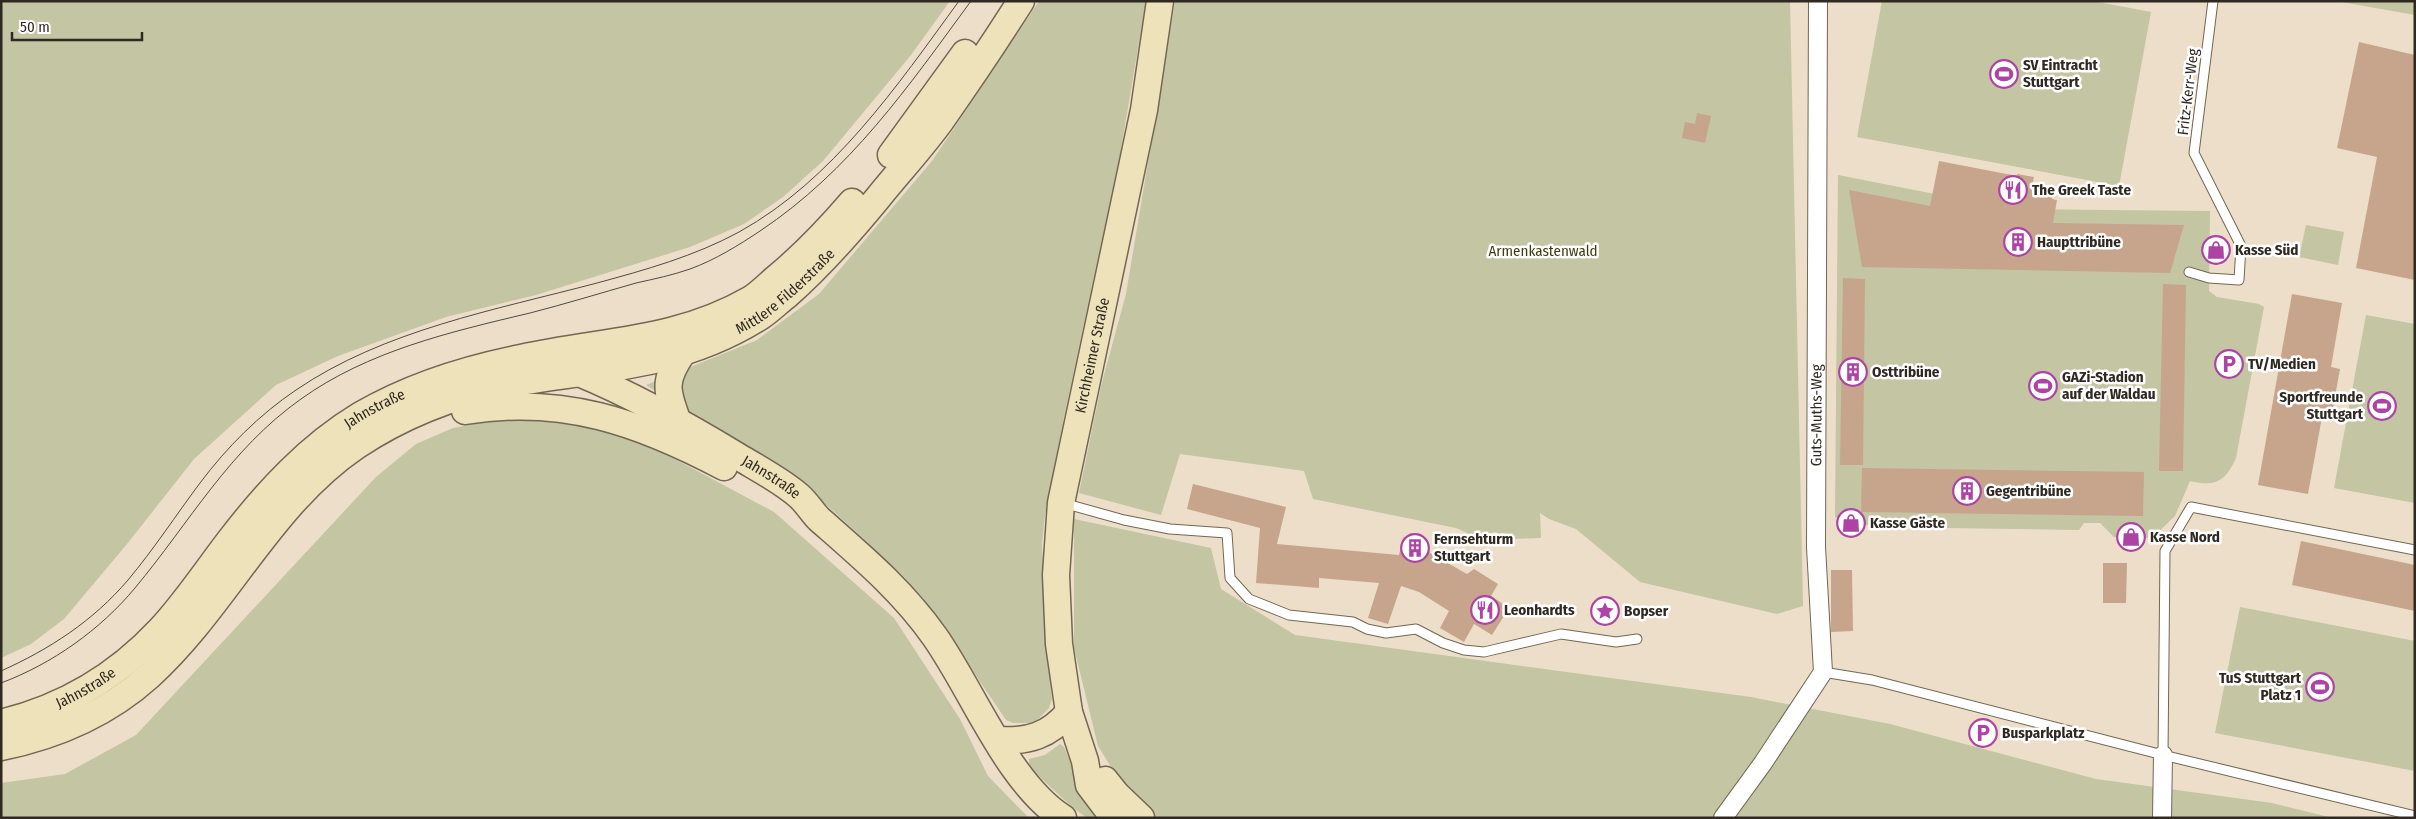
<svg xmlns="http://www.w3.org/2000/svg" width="2416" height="819" font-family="'Fira Sans Condensed',sans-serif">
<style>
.green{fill:#c3c5a3}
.building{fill:#c6a58c}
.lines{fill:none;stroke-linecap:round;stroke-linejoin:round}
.service-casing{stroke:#736754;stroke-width:11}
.minor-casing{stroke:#736754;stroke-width:20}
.secondary-casing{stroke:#736754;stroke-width:29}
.service{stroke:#fff;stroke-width:9}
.minor{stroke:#fff;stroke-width:18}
.secondary{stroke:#ede2b9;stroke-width:26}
.tram{stroke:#524b41;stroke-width:1}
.labels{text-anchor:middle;stroke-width:5;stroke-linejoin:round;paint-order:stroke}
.poi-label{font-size:15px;font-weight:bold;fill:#2f2922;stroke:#fff;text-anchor:start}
.street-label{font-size:15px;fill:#2f2922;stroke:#fff}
.park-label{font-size:15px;fill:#3e3f10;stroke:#fff}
</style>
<rect width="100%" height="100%" fill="#ecdec9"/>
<g class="green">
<path d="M 1,1 L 950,1 L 911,55 L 823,161 L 783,197 L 744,224 L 690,247 L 536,295 L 446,317 L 338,356 L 276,385 L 194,459 L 127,544 L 64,619 L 31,644 L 1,658 Z"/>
<path d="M 1039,1 L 1146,1 L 1120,155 L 1064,417 L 1045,516 L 1042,544 L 1047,651 L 1052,699 L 1049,708 L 1034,723 L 1013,723 L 1006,720 L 924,599 L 863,538 L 801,482 L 646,385 L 757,340 L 819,294 L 932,161 Z"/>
<path d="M 1175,1 L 1790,1 L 1803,606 L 1777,614 L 1640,582 L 1576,529 L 1549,519 L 1540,513 L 1541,538 L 1505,539 L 1496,532 L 1474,536 L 1456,528 L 1313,499 L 1304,471 L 1180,454 L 1161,515 L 1079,493 L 1101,386 L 1126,294 Z"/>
<path d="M 1882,1 L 2093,1 L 2151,12 L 2119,186 L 1857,137 Z"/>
<path d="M 2336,1 L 2415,1 L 2415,15 Z"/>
<path d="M 1838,175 L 2011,209 L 2210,211 L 2209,291 L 2217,297 L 2259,304 L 2264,307 L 2236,458 C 2225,482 2215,487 2190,481 L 2175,516 L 2152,538 L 2114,537 L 2100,523 L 2084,523 L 2079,530 L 1877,527 L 1872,524 L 1854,527 L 1835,517 Z"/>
<path d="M 2306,225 L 2344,232 L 2338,265 L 2299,257 Z"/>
<path d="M 2366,315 L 2415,324 L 2415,503 L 2334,488 Z"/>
<path d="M 495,420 L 604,421 L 774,512 L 894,618 L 960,719 L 988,776 L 1029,818 L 1,818 L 1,783 L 65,774 L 136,735 L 376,477 L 416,444 L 453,428 Z"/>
<path d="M 1074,519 L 1211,548 L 1221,589 L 1295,635 L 1751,697 L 1890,724 L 2096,779 L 2272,803 L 2333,818 L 1136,818 L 1129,796 L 1098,746 L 1074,648 Z"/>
<path d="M 2240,607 L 2415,641 L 2415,771 L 2215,733 Z"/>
<path d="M 1060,744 L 1064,747 L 1080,785 L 1103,818 L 1087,818 L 1072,807 L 1029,767 L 1029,759 L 1045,755 Z"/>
</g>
<g class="building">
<path d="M 2359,42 L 2415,55 L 2415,280 L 2356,268 L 2377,157 L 2337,148 Z"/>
<path d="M 1697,113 L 1711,116 L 1705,143 L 1682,138 L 1685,122 L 1695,124 Z"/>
<path d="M 1939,161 L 2017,176 L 2017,174 L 2034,177 L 2031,190 L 2053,194 L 2052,199 L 2057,200 L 2053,223 L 2184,225 L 2170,273 L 1862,267 L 1849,190 L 1930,206 Z"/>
<path d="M 1843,278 L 1865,279 L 1863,465 L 1840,465 Z"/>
<path d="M 2163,284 L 2186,285 L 2183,471 L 2159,471 Z"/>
<path d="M 2292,294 L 2342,303 L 2331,367 L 2340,369 L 2331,419 L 2322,417 L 2308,494 L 2258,485 Z"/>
<path d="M 1862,468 L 2144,472 L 2143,516 L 1861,512 Z"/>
<path d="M 1193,484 L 1286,507 L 1277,544 L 1399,555 L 1403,538 L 1411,533 L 1420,534 L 1427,540 L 1430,553 L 1467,574 L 1474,569 L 1498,584 L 1491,596 L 1509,608 L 1492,635 L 1474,624 L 1464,642 L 1440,628 L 1449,611 L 1419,592 L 1401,586 L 1388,624 L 1368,618 L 1379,583 L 1319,578 L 1319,588 L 1256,583 L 1260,528 L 1187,509 Z"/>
<path d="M 2301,541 L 2415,565 L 2415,611 L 2292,585 Z"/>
<path d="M 2103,563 L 2127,563 L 2126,603 L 2103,603 Z"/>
<path d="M 1831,570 L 1852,570 L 1853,631 L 1831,632 Z"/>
</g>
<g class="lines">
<defs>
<g id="service">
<path d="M 2189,272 L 2209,278 L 2239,280 L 2241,246 L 2194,153 L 2213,1"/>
<path d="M 1063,503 L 1124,520 L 1170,529 L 1227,533 L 1230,578 L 1249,599 L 1289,615 L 1353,622 L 1367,629 L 1386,633 L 1416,629 L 1443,643 L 1464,650 L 1484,652 L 1561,634 L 1616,642 L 1637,639"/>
<path d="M 1823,672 L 1872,680 L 2163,755 L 2415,816"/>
<path d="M 2163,755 L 2165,551 L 2191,507 L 2415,550"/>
</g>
<g id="minor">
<path id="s1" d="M 1723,818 L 1763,763 L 1823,672 L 1816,547 L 1818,1"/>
<path d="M 2162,818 L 2163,755"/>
</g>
<g id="secondary">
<path d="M 891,155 L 965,53"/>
<path id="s2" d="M 579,373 C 635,396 688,426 739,457 C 759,469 782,481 799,496 C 807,503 812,512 819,519 C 861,556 903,591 935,637 C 973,691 1008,783 1063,818"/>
<path d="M 465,411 C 562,395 639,422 724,467"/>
<path d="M 678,422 C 666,390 663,381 683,352"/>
<path id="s3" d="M 1,723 C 63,708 117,676 160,630 C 186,602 207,570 230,540 C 267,492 308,447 361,415 C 409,387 466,369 521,358 C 603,340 676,342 751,299 C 759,294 767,286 775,279 C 803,256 828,230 852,202"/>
<path d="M 997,740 C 1028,742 1049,736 1069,712"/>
<path id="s4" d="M 1,747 C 55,736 108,713 149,676 C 226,606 268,506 356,446 C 401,416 455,395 508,384 C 558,375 609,371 658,359 C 694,350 730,336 761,316 C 770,310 778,302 787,295 C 820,266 849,233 877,199 C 898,173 921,148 940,122 C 968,82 995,42 1021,1"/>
<path d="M 1105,780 L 1117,795 L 1141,818"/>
<path id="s5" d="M 1114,818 L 1089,785 L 1085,761 L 1069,712 L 1059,644 L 1056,575 L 1061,503 L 1144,110 L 1160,1"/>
</g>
</defs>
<use href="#service" class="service-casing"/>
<use href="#minor" class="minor-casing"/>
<use href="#secondary" class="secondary-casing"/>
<use href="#service" class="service"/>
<use href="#minor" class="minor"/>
<use href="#secondary" class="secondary"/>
<g class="tram">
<path d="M 1,671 C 50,649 93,621 128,580 C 154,549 176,515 200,483 C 227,447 259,415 296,390 C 384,330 495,310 597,283 C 645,270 695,256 739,232 C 833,180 897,86 959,1"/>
<path d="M 1,683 C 52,664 100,630 135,588 C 190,522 229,450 301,399 C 368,351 450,332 530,313 C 565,304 601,293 636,283 C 654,279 673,275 690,269 C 715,260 739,245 760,231 C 850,171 908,87 971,1"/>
</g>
</g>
<defs>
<symbol id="stadium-ring" viewBox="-11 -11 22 22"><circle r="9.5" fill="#fff" stroke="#ac43a5" stroke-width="1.5"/><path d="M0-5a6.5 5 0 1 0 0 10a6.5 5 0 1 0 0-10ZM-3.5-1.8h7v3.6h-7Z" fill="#ac43a5"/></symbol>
<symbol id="restaurant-ring" viewBox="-11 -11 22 22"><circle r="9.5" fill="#fff" stroke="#ac43a5" stroke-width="1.5"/><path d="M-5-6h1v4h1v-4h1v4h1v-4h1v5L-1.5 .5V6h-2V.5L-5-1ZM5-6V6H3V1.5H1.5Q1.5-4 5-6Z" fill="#ac43a5"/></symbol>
<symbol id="building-ring" viewBox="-11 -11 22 22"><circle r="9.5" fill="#fff" stroke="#ac43a5" stroke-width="1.5"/><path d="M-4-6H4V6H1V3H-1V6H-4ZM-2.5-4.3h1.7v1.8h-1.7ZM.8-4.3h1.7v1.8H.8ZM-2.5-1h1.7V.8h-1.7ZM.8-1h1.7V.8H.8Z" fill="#ac43a5"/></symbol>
<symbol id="shop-ring" viewBox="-11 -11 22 22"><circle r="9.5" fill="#fff" stroke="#ac43a5" stroke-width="1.5"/><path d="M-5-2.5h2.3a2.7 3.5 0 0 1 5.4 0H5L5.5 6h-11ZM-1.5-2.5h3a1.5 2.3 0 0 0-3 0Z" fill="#ac43a5"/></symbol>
<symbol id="parking-ring" viewBox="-11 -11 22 22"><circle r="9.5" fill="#fff" stroke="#ac43a5" stroke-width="1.5"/><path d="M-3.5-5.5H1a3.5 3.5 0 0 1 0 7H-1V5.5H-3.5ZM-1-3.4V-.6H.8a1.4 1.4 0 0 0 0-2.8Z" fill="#ac43a5"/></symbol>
<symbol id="sight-ring" viewBox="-11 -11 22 22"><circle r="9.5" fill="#fff" stroke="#ac43a5" stroke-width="1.5"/><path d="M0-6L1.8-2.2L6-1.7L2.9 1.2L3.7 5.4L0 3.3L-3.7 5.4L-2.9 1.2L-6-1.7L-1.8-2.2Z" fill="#ac43a5"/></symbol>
</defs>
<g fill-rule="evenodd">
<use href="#stadium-ring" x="1988" y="58" width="32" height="32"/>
<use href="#restaurant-ring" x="1997" y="174" width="32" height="32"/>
<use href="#building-ring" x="2002" y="226" width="32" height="32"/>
<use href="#shop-ring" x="2200" y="234" width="32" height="32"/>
<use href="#parking-ring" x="2213" y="348" width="32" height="32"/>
<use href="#building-ring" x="1837" y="356" width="32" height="32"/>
<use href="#stadium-ring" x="2027" y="370" width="32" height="32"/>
<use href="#stadium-ring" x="2366" y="390" width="32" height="32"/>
<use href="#building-ring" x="1951" y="475" width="32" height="32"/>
<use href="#shop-ring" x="1835" y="507" width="32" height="32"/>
<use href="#shop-ring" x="2115" y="521" width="32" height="32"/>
<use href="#building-ring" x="1399" y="532" width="32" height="32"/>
<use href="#restaurant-ring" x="1469" y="594" width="32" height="32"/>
<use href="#sight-ring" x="1589" y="595" width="32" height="32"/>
<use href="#stadium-ring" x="2304" y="671" width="32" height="32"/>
<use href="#parking-ring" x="1967" y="717" width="32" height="32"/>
</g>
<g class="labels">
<g class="poi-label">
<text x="2023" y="70">SV Eintracht<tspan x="2023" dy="17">Stuttgart</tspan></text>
<text x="2032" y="195">The Greek Taste</text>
<text x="2037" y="247">Haupttribüne</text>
<text x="2235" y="255">Kasse Süd</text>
<text x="2248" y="369">TV/Medien</text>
<text x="1872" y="377">Osttribüne</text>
<text x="2062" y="382">GAZi-Stadion<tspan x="2062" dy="17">auf der Waldau</tspan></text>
<text x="2363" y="402" text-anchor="end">Sportfreunde<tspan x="2363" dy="17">Stuttgart</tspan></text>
<text x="1986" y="496">Gegentribüne</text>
<text x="1870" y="528">Kasse Gäste</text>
<text x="2150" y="542">Kasse Nord</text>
<text x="1434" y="544">Fernsehturm<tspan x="1434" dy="17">Stuttgart</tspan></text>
<text x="1504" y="615">Leonhardts</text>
<text x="1624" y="616">Bopser</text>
<text x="2301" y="683" text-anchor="end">TuS Stuttgart<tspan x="2301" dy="17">Platz 1</tspan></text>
<text x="2002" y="738">Busparkplatz</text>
</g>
<g class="street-label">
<text transform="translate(2188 92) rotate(-83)" y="5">Fritz-Kerr-Weg</text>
<text dy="5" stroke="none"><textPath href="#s4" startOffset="940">Mittlere Filderstraße</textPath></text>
<text dy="5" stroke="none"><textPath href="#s5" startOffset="478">Kirchheimer Straße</textPath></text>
<text dy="5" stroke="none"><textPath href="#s3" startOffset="498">Jahnstraße</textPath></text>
<text dy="5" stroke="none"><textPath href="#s1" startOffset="434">Guts-Muths-Weg</textPath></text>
<text dy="5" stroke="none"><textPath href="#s2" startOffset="219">Jahnstraße</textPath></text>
<text dy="5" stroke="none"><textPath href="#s3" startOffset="92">Jahnstraße</textPath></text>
</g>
<g class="park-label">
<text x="1543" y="256">Armenkastenwald</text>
</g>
</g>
<rect width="2416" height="819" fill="none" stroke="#2f2922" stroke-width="5"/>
<path d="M12 32v8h130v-8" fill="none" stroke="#2f2922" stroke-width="2.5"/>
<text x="20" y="32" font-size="15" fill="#2f2922" stroke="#ffffff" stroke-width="4" paint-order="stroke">50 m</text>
</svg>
